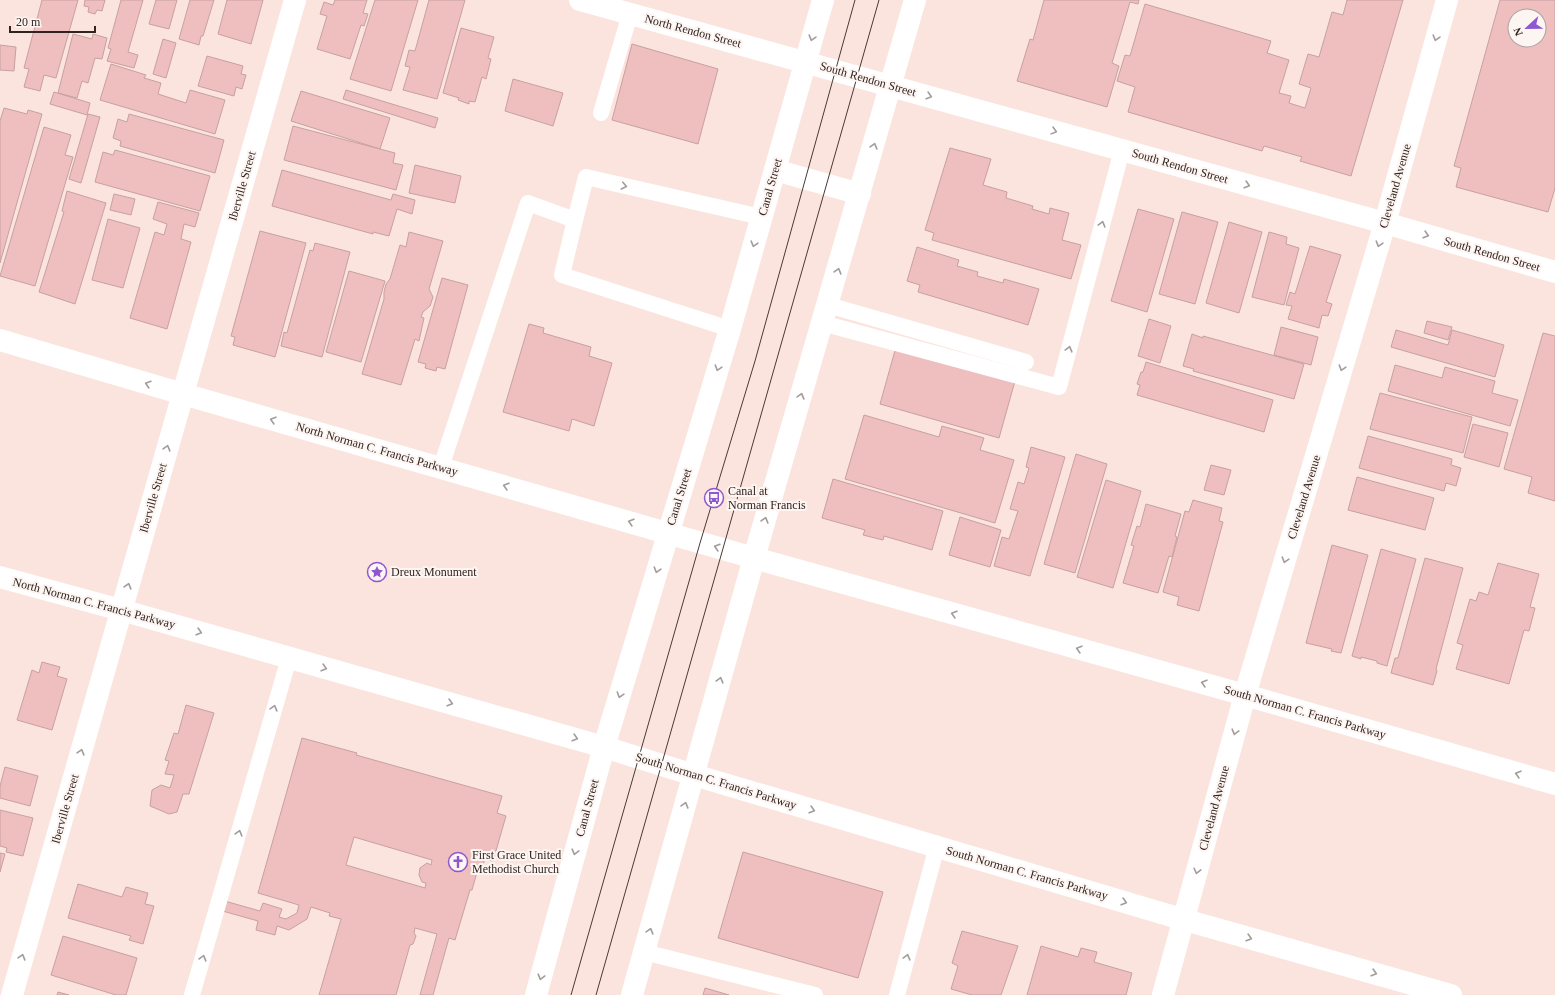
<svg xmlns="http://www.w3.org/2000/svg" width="1555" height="995" font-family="Georgia,serif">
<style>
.building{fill:#efbfbf;stroke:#c7a0a0;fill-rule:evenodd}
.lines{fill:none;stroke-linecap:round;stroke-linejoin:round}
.service{stroke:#fff;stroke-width:16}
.minor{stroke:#fff;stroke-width:22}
.tertiary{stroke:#fff;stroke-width:22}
.primary{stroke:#fff;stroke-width:22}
.tram{stroke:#493a36;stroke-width:1}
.oneway{stroke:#a29c9a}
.labels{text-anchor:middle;stroke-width:4;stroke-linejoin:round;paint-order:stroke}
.street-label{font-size:12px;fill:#31231f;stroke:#fdf5f2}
.poi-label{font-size:12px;fill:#31231f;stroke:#fdf5f2;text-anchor:start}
</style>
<rect width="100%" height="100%" fill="#fbe4dd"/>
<g class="building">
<path d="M 42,0 L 78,0 L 56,78 L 44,75 L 40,91 L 24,87 L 29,69 L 24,68 Z"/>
<path d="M 85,0 L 105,0 L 102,11 L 97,10 L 95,14 L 88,12 L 89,7 L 84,6 Z"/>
<path d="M 121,0 L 143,0 L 128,52 L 138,55 L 134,68 L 107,61 L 111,49 L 108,48 Z"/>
<path d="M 156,0 L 177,0 L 169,29 L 149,24 Z"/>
<path d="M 190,0 L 214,0 L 203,36 L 201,36 L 199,45 L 179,39 Z"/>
<path d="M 227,0 L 263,0 L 251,44 L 218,34 Z"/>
<path d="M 335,0 L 367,0 L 363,13 L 368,14 L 364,26 L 361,25 L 350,59 L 317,49 L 327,16 L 320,14 L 324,2 L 333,5 Z"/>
<path d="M 375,0 L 418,0 L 391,91 L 350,79 Z"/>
<path d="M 429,0 L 465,0 L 437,99 L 403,90 L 410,67 L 405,66 L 409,50 L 415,51 Z"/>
<path d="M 1044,0 L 1139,0 L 1138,4 L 1130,2 L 1112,63 L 1119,66 L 1107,107 L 1017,81 L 1030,39 L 1033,40 Z"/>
<path d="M 1347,0 L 1403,0 L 1351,176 L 1300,161 L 1302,157 L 1264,146 L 1262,151 L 1128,112 L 1135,87 L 1117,81 L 1125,55 L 1130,56 L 1145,4 L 1271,41 L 1267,53 L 1289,60 L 1279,93 L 1291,96 L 1289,103 L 1305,108 L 1311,88 L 1299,84 L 1308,54 L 1319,57 L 1332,12 L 1343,15 Z"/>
<path d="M 1500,0 L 1555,0 L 1555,188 L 1548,212 L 1456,187 L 1461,168 L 1454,166 ZM 1515,16 L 1539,16 L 1539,40 L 1515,40 Z"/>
<path d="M 461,28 L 494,37 L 488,58 L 491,59 L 486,79 L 482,77 L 475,102 L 469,101 L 469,104 L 458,100 L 459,98 L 443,93 Z"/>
<path d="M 73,34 L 92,39 L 93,34 L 107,38 L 102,59 L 95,58 L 88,83 L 82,81 L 77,98 L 58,93 Z"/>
<path d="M 163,39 L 176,43 L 166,78 L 153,74 Z"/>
<path d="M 632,44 L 718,69 L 698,144 L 612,120 Z"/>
<path d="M 0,45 L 16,47 L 14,71 L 0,70 Z"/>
<path d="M 207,56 L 243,66 L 241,74 L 246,75 L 242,89 L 236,87 L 234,96 L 198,86 Z"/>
<path d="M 111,64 L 146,75 L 144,78 L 161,83 L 158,94 L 186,103 L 190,90 L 225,100 L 215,134 L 100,100 Z"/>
<path d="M 513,79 L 563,93 L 553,126 L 505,111 Z"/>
<path d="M 346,90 L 438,118 L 435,128 L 343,99 Z"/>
<path d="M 301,91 L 390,118 L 380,149 L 291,121 Z"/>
<path d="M 54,92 L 90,103 L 87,115 L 50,104 Z"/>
<path d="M 4,108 L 27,114 L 28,110 L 42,114 L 0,263 L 0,121 Z"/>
<path d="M 88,114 L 100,117 L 81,183 L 69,179 Z"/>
<path d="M 129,114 L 224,140 L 215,173 L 120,146 L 121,141 L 113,138 L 118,119 L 127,122 Z"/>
<path d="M 293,126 L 395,153 L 393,163 L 403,165 L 396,190 L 284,160 Z"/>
<path d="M 44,127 L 71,135 L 65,155 L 73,157 L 35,286 L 0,276 Z"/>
<path d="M 950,148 L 991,159 L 983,185 L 1007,192 L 1006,198 L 1033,206 L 1032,209 L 1049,214 L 1050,208 L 1069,213 L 1062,240 L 1081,245 L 1071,279 L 932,240 L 934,233 L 925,230 Z"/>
<path d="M 115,150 L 210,176 L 200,211 L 95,182 L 103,152 L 113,155 Z"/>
<path d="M 415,165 L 461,176 L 455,203 L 409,193 Z"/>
<path d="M 282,170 L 391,200 L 393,194 L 415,200 L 412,214 L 397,209 L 389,236 L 373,232 L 373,234 L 272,206 Z"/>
<path d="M 67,191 L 106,203 L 75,304 L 39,292 L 64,212 L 62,211 Z"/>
<path d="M 114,194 L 135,199 L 131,215 L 110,210 Z"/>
<path d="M 158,202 L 199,213 L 195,227 L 184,224 L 181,239 L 191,242 L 167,329 L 130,318 L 155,232 L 164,235 L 167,224 L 153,219 Z"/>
<path d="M 1138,209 L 1174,219 L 1147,312 L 1111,301 Z"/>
<path d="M 1182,212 L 1218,222 L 1195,304 L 1159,294 Z"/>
<path d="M 108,219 L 140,228 L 123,288 L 92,280 Z"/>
<path d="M 1229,222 L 1262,232 L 1239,313 L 1206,303 Z"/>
<path d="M 260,231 L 306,243 L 275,357 L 233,345 L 235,337 L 231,336 Z"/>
<path d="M 409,232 L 443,241 L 429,289 L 433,297 L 430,306 L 423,312 L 421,317 L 424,318 L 419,341 L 415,339 L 401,385 L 362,374 L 384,299 L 384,292 L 386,284 L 390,279 L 400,245 L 406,247 Z"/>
<path d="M 1269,232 L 1287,237 L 1286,244 L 1299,248 L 1284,305 L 1252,297 Z"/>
<path d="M 315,243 L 350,252 L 322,357 L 281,346 L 284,332 L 287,333 L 310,250 L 313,251 Z"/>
<path d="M 1310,246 L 1341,255 L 1326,302 L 1332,304 L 1328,316 L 1322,315 L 1319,328 L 1288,319 L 1292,306 L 1286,305 L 1290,292 L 1295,294 Z"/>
<path d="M 917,247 L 959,260 L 957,266 L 978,272 L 977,276 L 1003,283 L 1004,279 L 1039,289 L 1028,325 L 918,292 L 920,285 L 907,281 Z"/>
<path d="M 349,271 L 385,281 L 361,362 L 326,352 Z"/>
<path d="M 442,278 L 468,285 L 445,369 L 437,367 L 436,371 L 425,368 L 426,364 L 418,362 Z"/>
<path d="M 1149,319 L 1171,326 L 1160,363 L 1138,356 Z"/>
<path d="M 1427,321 L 1452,327 L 1448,340 L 1424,333 Z"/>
<path d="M 529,324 L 544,328 L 543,333 L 591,347 L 589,356 L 612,363 L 594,426 L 572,419 L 569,431 L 503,412 Z"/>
<path d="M 1281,327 L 1318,337 L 1311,365 L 1274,355 Z"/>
<path d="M 1396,330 L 1448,345 L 1452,330 L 1504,345 L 1495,377 L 1391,347 Z"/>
<path d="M 1543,333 L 1555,336 L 1555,501 L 1528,493 L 1532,477 L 1504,469 Z"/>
<path d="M 1192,334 L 1203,338 L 1203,336 L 1304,364 L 1294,399 L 1193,371 L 1194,369 L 1183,366 Z"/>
<path d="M 896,347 L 1015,381 L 999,438 L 880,404 Z"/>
<path d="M 1146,362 L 1273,400 L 1264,432 L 1137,395 L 1140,385 L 1137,384 L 1141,372 L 1143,372 Z"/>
<path d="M 1395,365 L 1442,378 L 1445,367 L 1495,381 L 1492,393 L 1518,400 L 1510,426 L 1388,391 Z"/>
<path d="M 1380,393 L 1472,417 L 1463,453 L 1370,429 Z"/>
<path d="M 864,415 L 939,437 L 942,426 L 984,438 L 980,450 L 1014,460 L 995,523 L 845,479 Z"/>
<path d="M 1473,424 L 1508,433 L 1499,467 L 1464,457 Z"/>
<path d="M 1368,436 L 1452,459 L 1451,465 L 1461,468 L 1456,486 L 1446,483 L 1444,491 L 1359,468 Z"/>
<path d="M 1031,447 L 1065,457 L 1030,576 L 994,566 L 1002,537 L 1009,539 L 1018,511 L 1010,509 L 1018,482 L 1024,484 L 1029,468 L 1026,467 Z"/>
<path d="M 1076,454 L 1107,464 L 1075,573 L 1044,564 Z"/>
<path d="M 1211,465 L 1231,470 L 1224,495 L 1204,490 Z"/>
<path d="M 1357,477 L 1434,498 L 1425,530 L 1348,510 Z"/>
<path d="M 833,479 L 943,511 L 932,550 L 884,536 L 883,540 L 863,535 L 865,530 L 822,518 Z"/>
<path d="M 1106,480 L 1141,491 L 1113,588 L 1077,577 Z"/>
<path d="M 1193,500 L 1222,508 L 1219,521 L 1223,522 L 1199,611 L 1177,605 L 1179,597 L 1163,592 L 1185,511 L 1189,512 Z"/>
<path d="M 1146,504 L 1181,514 L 1175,536 L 1177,537 L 1172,557 L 1169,556 L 1158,593 L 1123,583 L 1134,546 L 1131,545 L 1137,526 L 1140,527 Z"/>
<path d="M 960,517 L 1001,530 L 990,567 L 949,555 Z"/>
<path d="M 1332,545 L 1368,555 L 1341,653 L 1331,651 L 1332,649 L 1306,643 Z"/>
<path d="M 1381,549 L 1416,559 L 1387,666 L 1377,663 L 1377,661 L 1361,657 L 1361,659 L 1352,656 Z"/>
<path d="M 1425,558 L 1463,568 L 1436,669 L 1437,671 L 1433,685 L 1391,673 L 1395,658 L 1398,658 Z"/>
<path d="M 1498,563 L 1539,574 L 1530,607 L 1535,608 L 1529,631 L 1524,630 L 1509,684 L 1456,669 L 1463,645 L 1457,643 L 1470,599 L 1476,601 L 1479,592 L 1488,595 Z"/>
<path d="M 42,662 L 60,667 L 57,676 L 67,679 L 52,730 L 17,720 L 32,670 L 39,673 Z"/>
<path d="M 186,705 L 214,713 L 189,794 L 183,794 L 177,812 L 169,814 L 150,806 L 152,790 L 161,785 L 170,788 L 174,775 L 165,774 L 169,761 L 165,760 L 174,733 L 178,734 Z"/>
<path d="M 302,738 L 357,753 L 356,755 L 502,796 L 497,813 L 506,816 L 493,861 L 485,859 L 480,873 L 477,872 L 472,890 L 470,890 L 455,940 L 449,938 L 433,995 L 420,995 L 437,934 L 415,928 L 414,933 L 416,936 L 413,944 L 410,945 L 396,995 L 319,995 L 341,919 L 329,916 L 330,913 L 311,907 L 307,919 L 289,930 L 277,926 L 275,935 L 256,930 L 258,921 L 219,910 L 221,900 L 260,911 L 263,903 L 282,909 L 279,917 L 286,919 L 297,913 L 299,905 L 258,893 ZM 354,837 L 432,860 L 431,865 L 427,863 L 420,868 L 419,875 L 422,882 L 426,883 L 425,888 L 346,865 Z"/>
<path d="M 5,767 L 38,776 L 30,806 L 0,798 L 0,786 Z"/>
<path d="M 0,810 L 33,818 L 23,856 L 6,852 L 7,848 L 0,846 Z"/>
<path d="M 743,852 L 883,892 L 858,978 L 718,938 Z"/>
<path d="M 0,853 L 5,854 L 0,872 Z"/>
<path d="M 78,884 L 122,897 L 126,887 L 148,893 L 145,904 L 154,906 L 143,944 L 129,940 L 131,936 L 68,918 Z"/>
<path d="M 962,931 L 1018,946 L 1001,995 L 972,995 L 951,989 L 958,966 L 952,963 Z"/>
<path d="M 63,936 L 137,958 L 126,995 L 116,995 L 51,975 Z"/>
<path d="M 1041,946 L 1078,957 L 1081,948 L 1097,952 L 1094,962 L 1132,973 L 1126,995 L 1027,995 Z"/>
<path d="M 705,988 L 729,995 L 703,995 Z"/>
<path d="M 58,992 L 69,995 L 57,995 Z"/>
</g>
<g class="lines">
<g class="service">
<path d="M 601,113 L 630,14"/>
<path d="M 575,220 L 586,177 L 761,217"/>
<path d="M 828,305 L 1026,362"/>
<path d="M 822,323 L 1059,387 L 1122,150"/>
<path d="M 441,467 L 528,203 L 575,220 L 562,275 L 730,329"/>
<path d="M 644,952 L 815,995"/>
<path d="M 192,995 L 289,658"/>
<path d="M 897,995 L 937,846"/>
</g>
<g class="minor">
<path d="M 580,0 L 1385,223 L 1555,272"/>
<path d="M 0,340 L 183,394 L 754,558"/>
<path d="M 0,577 L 121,610 L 604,747 L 694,775"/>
<path d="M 12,995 L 295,0"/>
<path d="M 1163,995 L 1245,695 L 1385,223 L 1447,0"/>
</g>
<g class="tertiary">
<path d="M 754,558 L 1245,695 L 1555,784"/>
<path d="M 694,775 L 1185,920 L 1451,995"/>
</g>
<g class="primary">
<path d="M 775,170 L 860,194"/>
<path d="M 536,995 L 604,747 L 730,329 L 823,0"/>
<path d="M 632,995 L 754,558 L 915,0"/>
</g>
<g class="tram">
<path d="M 571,995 L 700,543 L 755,361 L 855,0"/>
<path d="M 596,995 L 879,0"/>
</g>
</g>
<defs><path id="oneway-chevron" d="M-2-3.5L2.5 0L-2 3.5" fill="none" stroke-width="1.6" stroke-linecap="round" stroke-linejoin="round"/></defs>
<g class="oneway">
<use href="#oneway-chevron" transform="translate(812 38) rotate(106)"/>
<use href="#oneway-chevron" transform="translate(1436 38) rotate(106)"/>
<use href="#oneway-chevron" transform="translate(929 96) rotate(16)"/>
<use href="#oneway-chevron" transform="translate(1054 131) rotate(15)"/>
<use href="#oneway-chevron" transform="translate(874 146) rotate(-74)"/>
<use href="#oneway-chevron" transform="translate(1247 185) rotate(16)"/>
<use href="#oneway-chevron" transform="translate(624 186) rotate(13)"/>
<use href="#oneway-chevron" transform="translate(1102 224) rotate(-75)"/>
<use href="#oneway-chevron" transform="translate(1426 235) rotate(16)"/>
<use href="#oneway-chevron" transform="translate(754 244) rotate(106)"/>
<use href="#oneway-chevron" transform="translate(1379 244) rotate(107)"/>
<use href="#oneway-chevron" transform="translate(838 271) rotate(-74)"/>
<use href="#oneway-chevron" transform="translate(1069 349) rotate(-75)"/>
<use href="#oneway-chevron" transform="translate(718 368) rotate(107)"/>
<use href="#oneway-chevron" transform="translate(1342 368) rotate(107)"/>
<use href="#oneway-chevron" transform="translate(148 384) rotate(-163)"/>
<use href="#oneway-chevron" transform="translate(801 396) rotate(-74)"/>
<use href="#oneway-chevron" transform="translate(273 420) rotate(-164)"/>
<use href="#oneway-chevron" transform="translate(167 448) rotate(-74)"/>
<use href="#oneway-chevron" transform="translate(506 486) rotate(-164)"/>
<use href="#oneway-chevron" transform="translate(765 520) rotate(-74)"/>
<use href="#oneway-chevron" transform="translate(631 522) rotate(-164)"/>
<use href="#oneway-chevron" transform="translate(717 547) rotate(-163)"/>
<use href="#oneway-chevron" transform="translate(1285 560) rotate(107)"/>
<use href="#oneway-chevron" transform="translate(657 570) rotate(107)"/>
<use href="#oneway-chevron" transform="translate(128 586) rotate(-74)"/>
<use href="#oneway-chevron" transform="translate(954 614) rotate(-164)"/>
<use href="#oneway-chevron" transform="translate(199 632) rotate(16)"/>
<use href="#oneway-chevron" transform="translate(1079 649) rotate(-164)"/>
<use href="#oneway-chevron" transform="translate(324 668) rotate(16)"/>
<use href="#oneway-chevron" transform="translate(720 680) rotate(-75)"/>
<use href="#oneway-chevron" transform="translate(1204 683) rotate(-164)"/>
<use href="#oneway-chevron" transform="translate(620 695) rotate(107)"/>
<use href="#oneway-chevron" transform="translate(450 703) rotate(16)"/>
<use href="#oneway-chevron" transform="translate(274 708) rotate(-74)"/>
<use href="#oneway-chevron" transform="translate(1235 732) rotate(105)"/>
<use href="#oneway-chevron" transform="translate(575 738) rotate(16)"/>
<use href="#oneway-chevron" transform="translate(81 752) rotate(-74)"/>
<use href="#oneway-chevron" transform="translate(1518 774) rotate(-164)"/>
<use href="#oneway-chevron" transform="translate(685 805) rotate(-74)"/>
<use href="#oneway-chevron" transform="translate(812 810) rotate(16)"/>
<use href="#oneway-chevron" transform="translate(239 833) rotate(-74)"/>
<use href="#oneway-chevron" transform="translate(575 852) rotate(105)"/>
<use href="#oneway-chevron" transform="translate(1197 871) rotate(104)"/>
<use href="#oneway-chevron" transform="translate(1124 902) rotate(16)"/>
<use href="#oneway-chevron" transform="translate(650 931) rotate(-74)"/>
<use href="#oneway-chevron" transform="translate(1249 938) rotate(16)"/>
<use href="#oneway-chevron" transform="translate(22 957) rotate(-74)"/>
<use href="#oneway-chevron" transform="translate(907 957) rotate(-75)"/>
<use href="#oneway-chevron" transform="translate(203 958) rotate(-74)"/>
<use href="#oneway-chevron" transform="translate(1374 973) rotate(16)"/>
<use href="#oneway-chevron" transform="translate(541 977) rotate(105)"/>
</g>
<defs>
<symbol id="bus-ring" viewBox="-11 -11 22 22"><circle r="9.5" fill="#fdf5f2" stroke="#8d58d0" stroke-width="1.5"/><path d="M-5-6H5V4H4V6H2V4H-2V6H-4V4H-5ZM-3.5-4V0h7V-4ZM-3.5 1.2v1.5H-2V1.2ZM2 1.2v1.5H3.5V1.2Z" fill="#8d58d0"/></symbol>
<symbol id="sight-ring" viewBox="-11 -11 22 22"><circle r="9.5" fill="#fdf5f2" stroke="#8d58d0" stroke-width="1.5"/><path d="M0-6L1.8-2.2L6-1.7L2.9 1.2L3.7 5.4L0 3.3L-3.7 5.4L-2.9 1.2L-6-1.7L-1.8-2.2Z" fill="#8d58d0"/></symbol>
<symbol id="church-ring" viewBox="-11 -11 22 22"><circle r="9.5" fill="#fdf5f2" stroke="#8d58d0" stroke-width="1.5"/><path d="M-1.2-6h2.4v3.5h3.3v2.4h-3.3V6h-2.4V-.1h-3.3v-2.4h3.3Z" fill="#8d58d0"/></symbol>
</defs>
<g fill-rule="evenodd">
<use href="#bus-ring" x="703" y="487" width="22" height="22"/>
<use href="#sight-ring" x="366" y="561" width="22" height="22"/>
<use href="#church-ring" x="447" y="851" width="22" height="22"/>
</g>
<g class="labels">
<g class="street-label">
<text transform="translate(693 31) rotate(15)" y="4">North Rendon Street</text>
<text transform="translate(868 79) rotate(16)" y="4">South Rendon Street</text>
<text transform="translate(1180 166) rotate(16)" y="4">South Rendon Street</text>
<text transform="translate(242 186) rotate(-74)" y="4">Iberville Street</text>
<text transform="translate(1395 186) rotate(-74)" y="4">Cleveland Avenue</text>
<text transform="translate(770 187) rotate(-74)" y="4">Canal Street</text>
<text transform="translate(1492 254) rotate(16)" y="4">South Rendon Street</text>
<text transform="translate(377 449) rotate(16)" y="4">North Norman C. Francis Parkway</text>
<text transform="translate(679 497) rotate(-73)" y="4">Canal Street</text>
<text transform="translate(1304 497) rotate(-73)" y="4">Cleveland Avenue</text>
<text transform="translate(153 498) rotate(-74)" y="4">Iberville Street</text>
<text transform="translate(94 603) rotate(15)" y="4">North Norman C. Francis Parkway</text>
<text transform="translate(1305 712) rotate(16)" y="4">South Norman C. Francis Parkway</text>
<text transform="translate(716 781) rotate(17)" y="4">South Norman C. Francis Parkway</text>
<text transform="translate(587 808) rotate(-75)" y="4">Canal Street</text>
<text transform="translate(1214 808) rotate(-75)" y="4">Cleveland Avenue</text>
<text transform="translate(65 809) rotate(-74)" y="4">Iberville Street</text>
<text transform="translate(1027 873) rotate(16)" y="4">South Norman C. Francis Parkway</text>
</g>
<g class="poi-label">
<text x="728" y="495">Canal at<tspan x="728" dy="14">Norman Francis</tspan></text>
<text x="391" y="576">Dreux Monument</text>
<text x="472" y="859">First Grace United<tspan x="472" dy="14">Methodist Church</tspan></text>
</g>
</g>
<g transform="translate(1527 28) rotate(248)"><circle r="19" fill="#fdf5f2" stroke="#aba19e"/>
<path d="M0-3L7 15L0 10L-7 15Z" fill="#8d58d0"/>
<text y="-6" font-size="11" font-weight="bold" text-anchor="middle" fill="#31231f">N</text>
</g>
<path d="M10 26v6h85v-6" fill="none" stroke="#31231f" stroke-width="2"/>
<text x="16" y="26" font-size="12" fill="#31231f" stroke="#fdf5f2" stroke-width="3" paint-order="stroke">20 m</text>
</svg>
